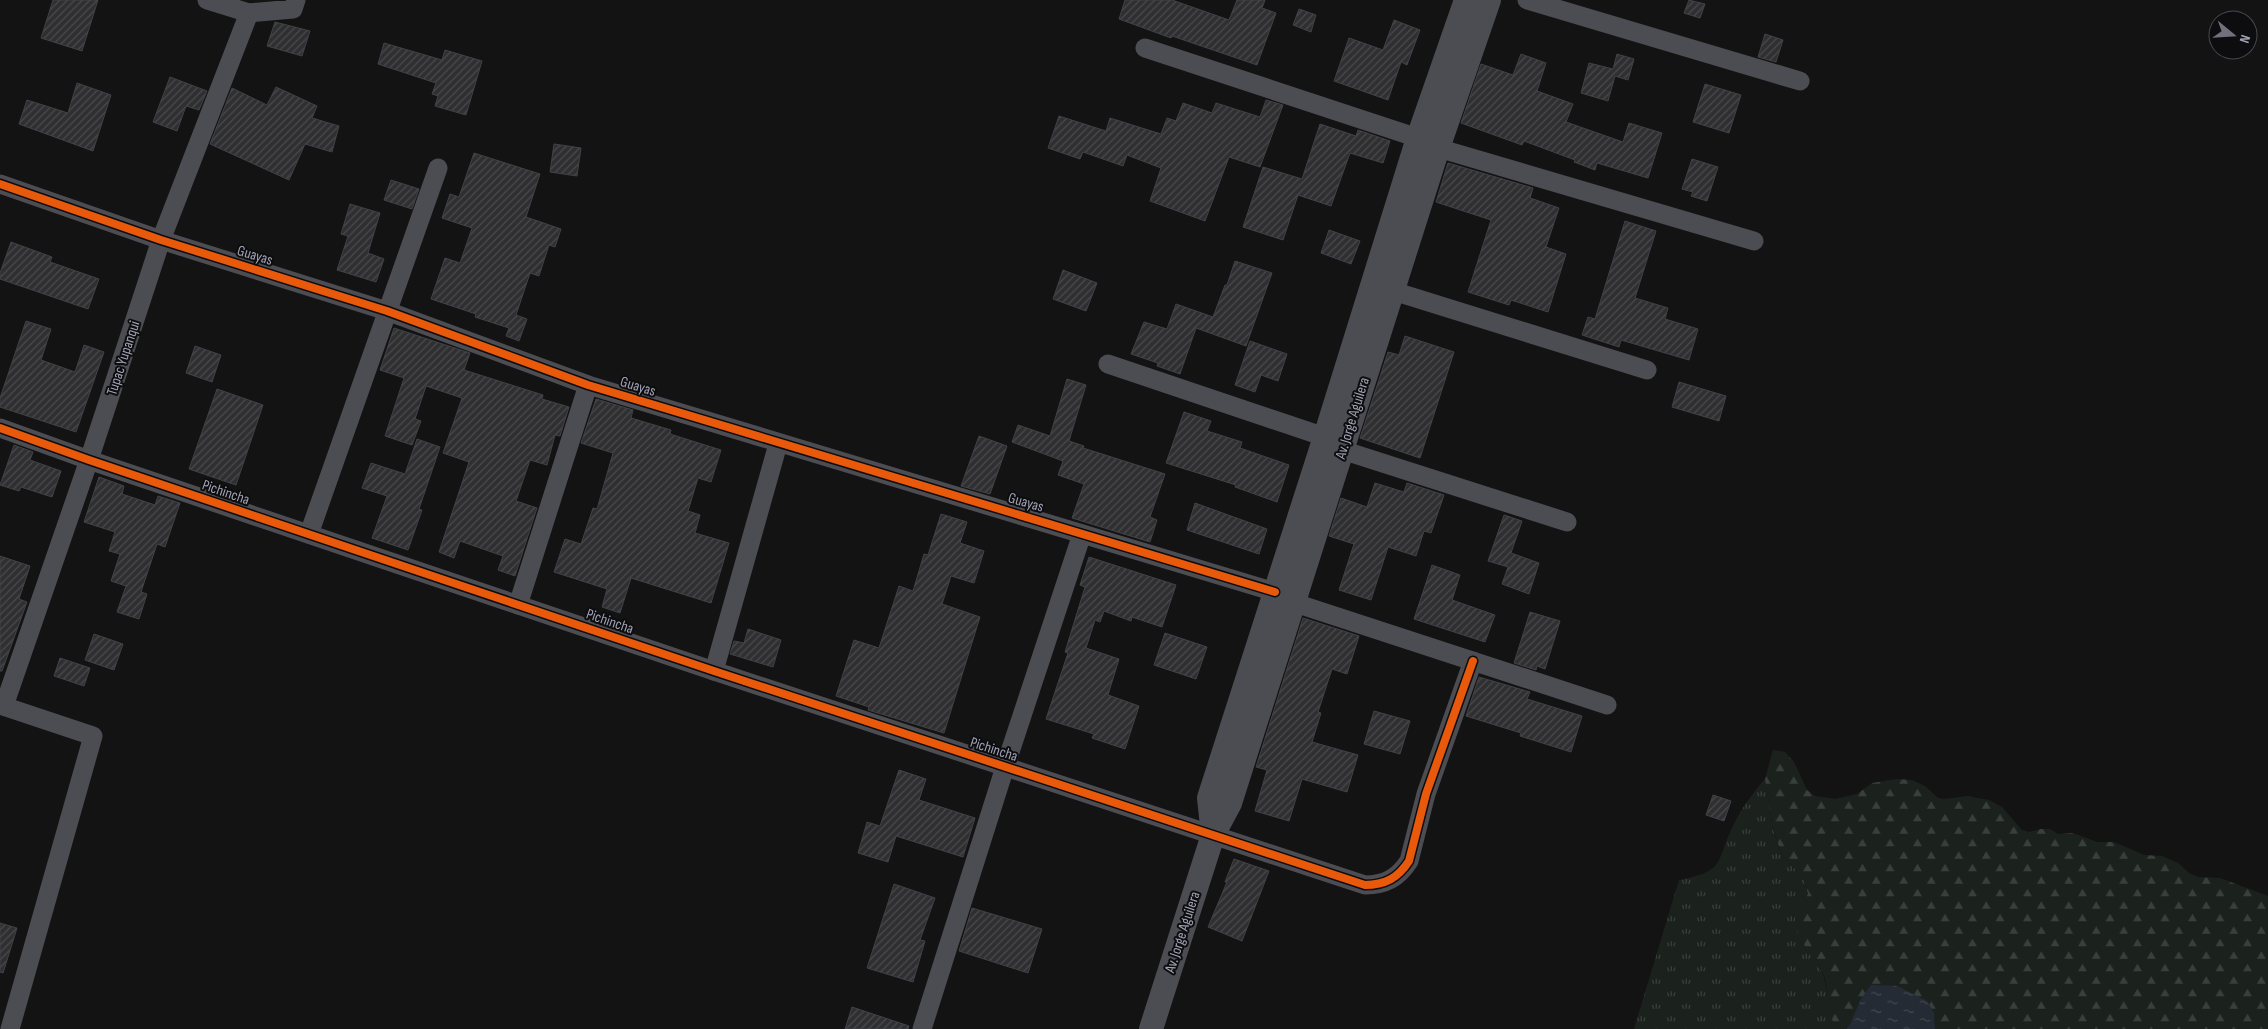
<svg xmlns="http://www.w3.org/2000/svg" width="2268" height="1029" font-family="'Sofia Sans Condensed',sans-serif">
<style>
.grass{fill:url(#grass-tufts)}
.forest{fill:url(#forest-firs)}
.water{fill:url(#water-ripples)}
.building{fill:url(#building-hatch);stroke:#414247}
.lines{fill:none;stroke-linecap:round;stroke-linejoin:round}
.minor{stroke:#4c4c53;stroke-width:19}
.tertiary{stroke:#4c4c53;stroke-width:24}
.cycleway-casing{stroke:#0d0d0f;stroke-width:11}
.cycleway{stroke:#e8590c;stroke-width:8}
.labels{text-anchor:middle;stroke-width:4;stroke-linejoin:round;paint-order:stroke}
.street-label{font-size:15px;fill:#a2a4b6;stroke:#0d0d0f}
</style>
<defs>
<pattern id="grass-tufts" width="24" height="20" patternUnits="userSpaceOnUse" patternTransform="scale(1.25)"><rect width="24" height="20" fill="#1b221d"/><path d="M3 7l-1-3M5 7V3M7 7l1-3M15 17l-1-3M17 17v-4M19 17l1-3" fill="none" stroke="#393f3c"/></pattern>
<pattern id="forest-firs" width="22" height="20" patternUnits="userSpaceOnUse" patternTransform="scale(1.25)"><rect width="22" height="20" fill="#1b221d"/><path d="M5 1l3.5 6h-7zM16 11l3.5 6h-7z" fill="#393f3c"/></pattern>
<pattern id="water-ripples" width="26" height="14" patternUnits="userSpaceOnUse" patternTransform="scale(1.25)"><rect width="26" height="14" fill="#252b35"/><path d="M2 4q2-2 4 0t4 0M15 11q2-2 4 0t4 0" fill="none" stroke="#424750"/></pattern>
<pattern id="building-hatch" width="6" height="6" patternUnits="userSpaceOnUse" patternTransform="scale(1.25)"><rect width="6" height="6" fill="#2f2f31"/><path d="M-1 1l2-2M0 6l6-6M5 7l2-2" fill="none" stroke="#4a4a4d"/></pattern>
</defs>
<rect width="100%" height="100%" fill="#131313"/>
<path class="grass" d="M 1765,779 L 1773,830 L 1782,855 L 1803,877 L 1808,894 L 1805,899 L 1802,940 L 1813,955 L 1823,974 L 1836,1029 L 1634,1029 L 1679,880 C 1728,871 1715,861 1734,824 C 1742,807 1753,793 1765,779 Z"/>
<path class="forest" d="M 1773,750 L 1785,752 L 1794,762 L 1807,790 L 1815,796 L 1835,799 L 1857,794 L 1872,783 L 1897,779 L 1912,780 L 1925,786 L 1938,798 L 1945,799 L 1967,796 L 1989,800 L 2002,807 L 2022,830 L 2029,832 L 2041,829 L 2050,829 L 2058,834 L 2073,833 L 2097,842 L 2114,842 L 2144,855 L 2162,856 L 2178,863 L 2189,873 L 2198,877 L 2220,878 L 2268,896 L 2268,1029 L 1935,1029 L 1934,1013 L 1852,1020 L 1848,1029 L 1836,1029 C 1827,1012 1830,991 1823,973 C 1816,959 1794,936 1795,922 C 1795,911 1803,903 1808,894 L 1803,877 L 1782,855 L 1773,829 L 1765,779 Z"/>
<path class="water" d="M 1871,985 L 1897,986 L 1927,1001 L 1934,1013 L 1935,1029 L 1848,1029 L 1861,999 Z"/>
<g class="building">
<path d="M 53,0 L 98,0 L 82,51 L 41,38 Z"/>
<path d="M 1125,0 L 1172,0 L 1229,20 L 1237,0 L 1265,0 L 1262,8 L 1276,13 L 1257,65 L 1172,36 L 1171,38 L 1119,19 Z"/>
<path d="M 1689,0 L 1705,4 L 1700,18 L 1684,13 Z"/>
<path d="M 1299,9 L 1316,15 L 1311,32 L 1293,25 Z"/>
<path d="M 1394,20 L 1420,30 L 1407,65 L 1401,62 L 1388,100 L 1334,81 L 1349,38 L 1383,50 Z"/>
<path d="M 275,22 L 310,31 L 302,56 L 267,46 Z"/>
<path d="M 1765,34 L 1783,40 L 1776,62 L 1758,57 Z"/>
<path d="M 384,43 L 442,60 L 445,50 L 482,61 L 466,115 L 435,106 L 438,96 L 432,94 L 436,83 L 378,64 Z"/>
<path d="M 1521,54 L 1546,63 L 1537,91 L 1573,104 L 1566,122 L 1623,142 L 1629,123 L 1662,133 L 1648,178 L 1597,163 L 1595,170 L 1574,162 L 1575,160 L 1524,141 L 1522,145 L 1461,123 L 1481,64 L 1513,75 Z"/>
<path d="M 1617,54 L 1634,59 L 1628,80 L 1615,76 L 1608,101 L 1581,93 L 1589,63 L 1613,69 Z"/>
<path d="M 170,77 L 207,91 L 199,110 L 186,106 L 177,131 L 153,122 Z"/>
<path d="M 77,83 L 111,95 L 93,151 L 19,124 L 27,100 L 68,113 Z"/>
<path d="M 1705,84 L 1741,95 L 1729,133 L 1693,122 Z"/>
<path d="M 276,87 L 317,106 L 312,118 L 339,126 L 332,152 L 305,144 L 289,180 L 210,144 L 232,88 L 267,105 Z"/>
<path d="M 1266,100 L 1283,105 L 1260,167 L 1229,157 L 1205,221 L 1150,201 L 1161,168 L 1127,155 L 1123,166 L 1083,152 L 1080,159 L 1048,148 L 1059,116 L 1106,131 L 1110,118 L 1161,134 L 1167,118 L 1176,121 L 1183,103 L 1212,113 L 1216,103 L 1260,117 Z"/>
<path d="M 1320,124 L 1356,136 L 1358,130 L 1390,141 L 1383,163 L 1350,153 L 1331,206 L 1298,195 L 1283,240 L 1243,227 L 1263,167 L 1302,179 Z"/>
<path d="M 554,144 L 581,148 L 577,176 L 550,172 Z"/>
<path d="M 474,153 L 540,174 L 526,217 L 561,229 L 555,247 L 549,245 L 539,276 L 530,273 L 516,315 L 527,319 L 519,341 L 506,336 L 509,328 L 475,317 L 476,314 L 431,299 L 445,258 L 460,263 L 472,228 L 442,218 L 450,194 L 459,197 Z"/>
<path d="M 1692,159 L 1718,167 L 1707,201 L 1691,196 L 1693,192 L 1682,189 Z"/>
<path d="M 1448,163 L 1533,188 L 1530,198 L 1559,208 L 1546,247 L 1566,254 L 1548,312 L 1511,300 L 1509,305 L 1468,292 L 1491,220 L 1436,202 Z"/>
<path d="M 391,180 L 419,189 L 412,209 L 384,200 Z"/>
<path d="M 350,204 L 380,213 L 368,253 L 384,259 L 376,282 L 337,270 L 348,236 L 341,234 Z"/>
<path d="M 1625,221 L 1656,231 L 1635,298 L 1668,308 L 1665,319 L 1698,329 L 1689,360 L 1621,340 L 1619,347 L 1582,335 L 1588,317 L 1595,319 Z"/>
<path d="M 1329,230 L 1360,241 L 1351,264 L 1321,253 Z"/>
<path d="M 11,242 L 52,257 L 50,262 L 99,279 L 88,309 L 0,279 L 0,273 Z"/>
<path d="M 1235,261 L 1272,273 L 1246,346 L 1196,328 L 1180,374 L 1157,366 L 1158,363 L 1131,354 L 1144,322 L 1167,329 L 1176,304 L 1213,317 L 1225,285 L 1227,285 Z"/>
<path d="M 1063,270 L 1097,283 L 1086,311 L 1053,299 Z"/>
<path d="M 26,321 L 51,329 L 41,360 L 75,372 L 84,345 L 104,352 L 76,432 L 0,407 L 0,398 Z"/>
<path d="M 394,328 L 470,353 L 464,370 L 543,395 L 542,399 L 569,407 L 560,436 L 555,435 L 547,465 L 530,460 L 516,501 L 537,508 L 515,576 L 498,570 L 503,556 L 460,541 L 454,558 L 439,552 L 469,462 L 443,453 L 462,398 L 426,386 L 415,419 L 421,421 L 412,445 L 385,436 L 404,378 L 380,370 Z"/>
<path d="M 1405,336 L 1454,352 L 1420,458 L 1360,438 L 1388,352 L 1399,355 Z"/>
<path d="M 1250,341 L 1287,354 L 1278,381 L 1261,375 L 1255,392 L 1235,385 Z"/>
<path d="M 195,346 L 221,355 L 212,382 L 186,373 Z"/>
<path d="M 1067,379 L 1086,385 L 1069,441 L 1084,446 L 1083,448 L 1165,474 L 1150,517 L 1157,520 L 1150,542 L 1072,518 L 1084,484 L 1058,475 L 1063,461 L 1012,442 L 1018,425 L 1050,436 Z"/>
<path d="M 1679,382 L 1726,396 L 1719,421 L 1672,407 Z"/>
<path d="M 217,389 L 263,405 L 236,485 L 189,469 Z"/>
<path d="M 596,399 L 633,410 L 631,418 L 671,430 L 670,434 L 721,450 L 711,482 L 698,478 L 688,511 L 700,515 L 695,533 L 729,543 L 711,603 L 631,578 L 620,613 L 602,607 L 607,589 L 554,572 L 565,539 L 581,544 L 593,508 L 597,509 L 613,453 L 581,443 Z"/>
<path d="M 1184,412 L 1211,421 L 1207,431 L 1242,442 L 1240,448 L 1289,465 L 1277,502 L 1235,487 L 1236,485 L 1166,463 Z"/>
<path d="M 979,436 L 1007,446 L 990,494 L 961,486 Z"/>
<path d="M 417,439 L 440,447 L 419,509 L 422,510 L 408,550 L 372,538 L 387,496 L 362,488 L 371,463 L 405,474 Z"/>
<path d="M 14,445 L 33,452 L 30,460 L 61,471 L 52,497 L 21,487 L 19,491 L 0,485 Z"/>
<path d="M 99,477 L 124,486 L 122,494 L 155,505 L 158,496 L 180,503 L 165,547 L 157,544 L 141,592 L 147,594 L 139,619 L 117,612 L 126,586 L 111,581 L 120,554 L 109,551 L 115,532 L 84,522 Z"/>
<path d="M 1375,483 L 1404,492 L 1407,483 L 1444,495 L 1431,533 L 1424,531 L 1416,556 L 1388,547 L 1371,600 L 1339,590 L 1354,544 L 1329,536 L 1341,498 L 1367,507 Z"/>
<path d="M 1195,503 L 1267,529 L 1259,554 L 1187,530 Z"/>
<path d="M 941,514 L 967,522 L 960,543 L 984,551 L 974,583 L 951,576 L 942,604 L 980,617 L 944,733 L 868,710 L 869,707 L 836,696 L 854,640 L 879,648 L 899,586 L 913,591 L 924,554 L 928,555 Z"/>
<path d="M 1504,515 L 1522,521 L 1511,553 L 1539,563 L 1529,594 L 1502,584 L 1508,567 L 1488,561 Z"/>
<path d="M 0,556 L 30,566 L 19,599 L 27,602 L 2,671 L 0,671 Z"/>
<path d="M 1089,557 L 1176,585 L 1162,627 L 1132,617 L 1131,621 L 1104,611 L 1100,622 L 1095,620 L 1086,648 L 1119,659 L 1108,695 L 1139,706 L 1125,749 L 1092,738 L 1094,734 L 1046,719 L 1068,653 L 1065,652 L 1085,587 L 1080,585 Z"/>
<path d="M 1432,565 L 1460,575 L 1452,600 L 1495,615 L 1485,642 L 1414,619 Z"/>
<path d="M 1530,612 L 1560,621 L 1545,669 L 1537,666 L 1536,670 L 1514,663 Z"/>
<path d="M 1303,618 L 1359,636 L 1347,674 L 1332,669 L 1318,712 L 1321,713 L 1312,742 L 1358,755 L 1347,792 L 1302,779 L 1289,821 L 1255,811 L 1267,770 L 1256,767 Z"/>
<path d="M 748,629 L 781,640 L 773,667 L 730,654 L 734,641 L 744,643 Z"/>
<path d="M 1165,633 L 1207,647 L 1196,679 L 1154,665 Z"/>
<path d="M 94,634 L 123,644 L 114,670 L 85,660 Z"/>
<path d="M 60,658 L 90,668 L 84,686 L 54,676 Z"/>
<path d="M 1479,677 L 1530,692 L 1527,699 L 1582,716 L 1571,752 L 1520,736 L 1521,733 L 1466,716 Z"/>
<path d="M 1374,711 L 1410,721 L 1400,754 L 1364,744 Z"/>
<path d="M 899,770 L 926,779 L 919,800 L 975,818 L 963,857 L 896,836 L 888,862 L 858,853 L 867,822 L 880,826 Z"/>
<path d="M 1713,795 L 1731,801 L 1724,821 L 1706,815 Z"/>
<path d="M 1234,859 L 1269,871 L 1242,941 L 1208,927 L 1227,882 L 1225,882 Z"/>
<path d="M 894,884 L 935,898 L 920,940 L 925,941 L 913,982 L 867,968 Z"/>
<path d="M 972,908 L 1042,929 L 1028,973 L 959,951 Z"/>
<path d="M 0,923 L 17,928 L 3,973 L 0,972 Z"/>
<path d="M 852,1007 L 909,1026 L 908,1029 L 845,1029 Z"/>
</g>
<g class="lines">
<g class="minor">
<path d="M 207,0 L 249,13 L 293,9 L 296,0"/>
<path d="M 1527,0 L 1800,81"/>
<path d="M 1145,48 L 1418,138"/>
<path d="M 1438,148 L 1754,241"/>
<path d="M 0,184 L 161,240 L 387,311 L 588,385 L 1275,592"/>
<path d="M 1393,291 L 1647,370"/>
<path d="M 1108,364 L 1325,437"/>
<path d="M 0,428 L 89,460 L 714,671 L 1365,885 C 1385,885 1398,878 1409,861 L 1426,794 L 1473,661"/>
<path d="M 1342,450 L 1567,522"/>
<path d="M 309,534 L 438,168"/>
<path d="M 1295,603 L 1607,705"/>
<path d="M 518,605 L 588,385"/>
<path d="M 714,671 L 778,444"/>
<path d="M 0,705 L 93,736 L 10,1029"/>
<path d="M 4,706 L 89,460 L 161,240 L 249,13"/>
<path d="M 922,1029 L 1005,767 L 1082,534"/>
</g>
<g class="tertiary">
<path d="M 1213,835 L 1209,798 L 1325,437 L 1418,138 L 1466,0"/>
<path d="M 1151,1029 L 1213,835 L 1230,803 L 1438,148 L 1489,0"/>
</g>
<defs>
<g id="cycleway">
<path d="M 0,184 L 161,240 L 387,311 L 588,385 L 1275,592"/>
<path d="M 0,428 L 89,460 L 714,671 L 1365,885 C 1385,885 1398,878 1409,861 L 1426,794 L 1473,661"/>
</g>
</defs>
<use href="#cycleway" class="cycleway-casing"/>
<use href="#cycleway" class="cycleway"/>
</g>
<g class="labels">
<g class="street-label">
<text transform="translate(255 255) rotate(17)" y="5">Guayas</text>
<text transform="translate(123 358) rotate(-72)" y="5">Tupac Yupanqui</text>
<text transform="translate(638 386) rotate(17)" y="5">Guayas</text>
<text transform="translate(1352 418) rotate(-73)" y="5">Av. Jorge Aguilera</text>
<text transform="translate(226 492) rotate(19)" y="5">Pichincha</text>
<text transform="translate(1026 502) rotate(16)" y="5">Guayas</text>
<text transform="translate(610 621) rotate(19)" y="5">Pichincha</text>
<text transform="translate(994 749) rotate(18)" y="5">Pichincha</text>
<text transform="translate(1182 932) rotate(-72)" y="5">Av. Jorge Aguilera</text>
</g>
</g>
<g transform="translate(2233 35) rotate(108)"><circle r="24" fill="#0d0d0f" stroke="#494952"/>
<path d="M0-4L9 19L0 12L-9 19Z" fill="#70717d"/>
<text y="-8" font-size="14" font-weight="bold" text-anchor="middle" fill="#a2a4b6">N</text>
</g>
</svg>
